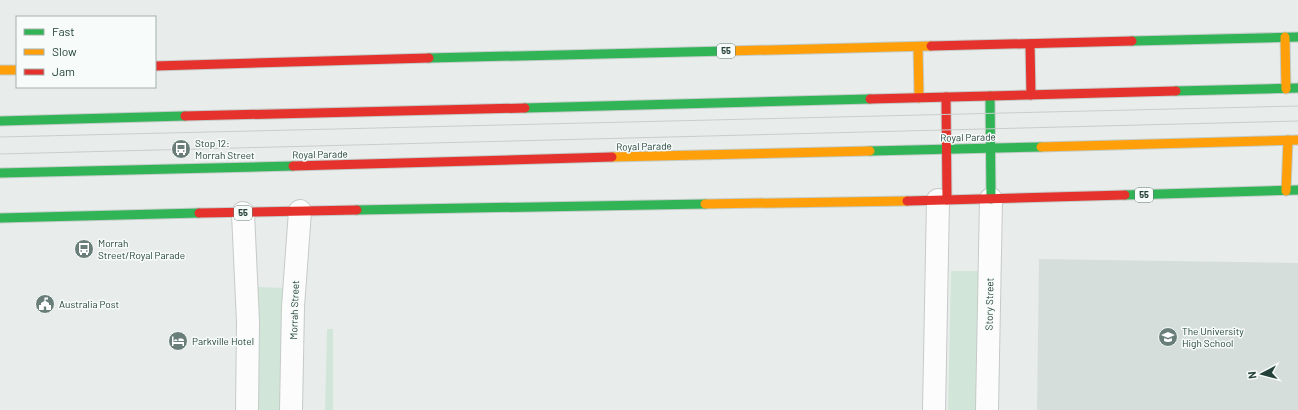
<svg xmlns="http://www.w3.org/2000/svg" width="1298" height="410" font-family="Barlow,sans-serif">
<style>
.built{fill:#d6dedb}
.green{fill:#d1e6d8}
.lines{fill:none;stroke-linecap:round;stroke-linejoin:round}
.street-casing{stroke:#c5cac8;stroke-width:24}
.fast-casing{stroke:#c3ccc9;stroke-width:11}
.slow-casing{stroke:#c3ccc9;stroke-width:11}
.jam-casing{stroke:#c3ccc9;stroke-width:11}
.street{stroke:#fcfcfc;stroke-width:22}
.fast{stroke:#30b455;stroke-width:9}
.slow{stroke:#ff9f0a;stroke-width:9}
.jam{stroke:#e5322d;stroke-width:9}
.tram{stroke:#c9cdcc;stroke-width:1}
.labels{text-anchor:middle;stroke-width:3;stroke-linejoin:round;paint-order:stroke}
.shield{fill:#f7fbf9;stroke:#637a73;stroke-width:1}
.shield-label{font-size:9px;font-weight:bold;fill:#24423a}
.street-label{font-size:10px;fill:#24423a;stroke:#f7fbf9}
.poi-label{font-size:10px;fill:#24423a;stroke:#f7fbf9;text-anchor:start}
</style>
<rect width="100%" height="100%" fill="#e8edeb"/>
<path class="built" d="M 1039,259 L 1298,263 L 1298,410 L 1037,410 Z"/>
<g class="green">
<path d="M 951,271 L 978,271 L 976,410 L 948,410 Z"/>
<path d="M 257,287 L 284,288 L 282,410 L 255,410 Z"/>
<path d="M 327,329 L 333,329 L 333,410 L 325,410 Z"/>
</g>
<g class="lines">
<defs>
<g id="street">
<path d="M 243,213 L 248,322 L 247,410"/>
<path d="M 291,410 L 293,307 L 300,211"/>
<path d="M 934,410 L 938,200"/>
<path d="M 987,410 L 991,199"/>
</g>
<g id="fast">
<path d="M 1132,41 L 1298,37"/>
<path d="M 429,58 L 727,51"/>
<path d="M 1176,91 L 1298,88"/>
<path d="M 990,96 L 991,199"/>
<path d="M 525,108 L 870,99"/>
<path d="M 0,121 L 185,116"/>
<path d="M 870,151 L 1041,147"/>
<path d="M 0,173 L 293,166"/>
<path d="M 1125,195 L 1298,190"/>
<path d="M 357,210 L 705,204"/>
<path d="M 0,218 L 199,213"/>
</g>
<g id="slow">
<path d="M 1285,37 L 1286,89"/>
<path d="M 918,47 L 919,98"/>
<path d="M 727,51 L 931,46"/>
<path d="M 0,70 L 17,70"/>
<path d="M 1041,147 L 1298,140"/>
<path d="M 612,157 L 870,151"/>
<path d="M 1286,191 L 1288,140"/>
<path d="M 705,204 L 907,201"/>
</g>
<g id="jam">
<path d="M 1030,44 L 1031,95"/>
<path d="M 931,46 L 1132,41"/>
<path d="M 155,66 L 429,58"/>
<path d="M 946,97 L 947,200"/>
<path d="M 870,99 L 1176,91"/>
<path d="M 185,116 L 525,108"/>
<path d="M 293,166 L 612,157"/>
<path d="M 907,201 L 1125,195"/>
<path d="M 199,213 L 357,210"/>
</g>
</defs>
<use href="#street" class="street-casing"/>
<use href="#fast" class="fast-casing"/>
<use href="#slow" class="slow-casing"/>
<use href="#jam" class="jam-casing"/>
<use href="#street" class="street"/>
<use href="#fast" class="fast"/>
<use href="#slow" class="slow"/>
<use href="#jam" class="jam"/>
<g class="tram">
<path d="M 0,137 L 1298,106"/>
<path d="M 0,154 L 1298,121"/>
</g>
</g>
<defs>
<symbol id="bus-disc" viewBox="-11 -11 22 22"><circle r="9.5" fill="#697e78" stroke="#f7fbf9"/><path d="M-5-6H5V4H4V6H2V4H-2V6H-4V4H-5ZM-3.5-4V0h7V-4ZM-3.5 1.2v1.5H-2V1.2ZM2 1.2v1.5H3.5V1.2Z" fill="#fff"/></symbol>
<symbol id="civic-disc" viewBox="-11 -11 22 22"><circle r="9.5" fill="#697e78" stroke="#f7fbf9"/><path d="M-.6-6.5H3V-4.5H.6V-3L4-1V1h2V6H-6V1h2V-1L-.6-3ZM-1.2 2.5V6h2.4V2.5Z" fill="#fff"/></symbol>
<symbol id="school-disc" viewBox="-11 -11 22 22"><circle r="9.5" fill="#697e78" stroke="#f7fbf9"/><path d="M0-5L7-2L0 1L-7-2ZM-4 1L0 2.5L4 1V4Q0 6-4 4Z" fill="#fff"/></symbol>
<symbol id="hotel-disc" viewBox="-11 -11 22 22"><circle r="9.5" fill="#697e78" stroke="#f7fbf9"/><path d="M-6-4.5h1.5V1H6V5H4.5V3h-9V5H-6ZM-4 0a1.8 1.8 0 1 1 3.6 0ZM.5 0V-2.5h3Q6-2.5 6 0Z" fill="#fff"/></symbol>
</defs>
<g fill-rule="evenodd">
<use href="#bus-disc" x="170" y="138" width="22" height="22"/>
<use href="#bus-disc" x="73" y="238" width="22" height="22"/>
<use href="#civic-disc" x="34" y="293" width="22" height="22"/>
<use href="#school-disc" x="1157" y="326" width="22" height="22"/>
<use href="#hotel-disc" x="167" y="330" width="22" height="22"/>
</g>
<g class="labels">
<g class="shield">
<rect x="717" y="44" width="18" height="14" rx="3"/>
<rect x="1135" y="188" width="18" height="14" rx="3"/>
<rect x="234" y="206" width="18" height="14" rx="3"/>
</g>
<g class="shield-label">
<text x="726" y="54">55</text>
<text x="1144" y="198">55</text>
<text x="243" y="216">55</text>
</g>
<g class="street-label">
<text transform="translate(968 137) rotate(-1)" y="4">Royal Parade</text>
<text transform="translate(644 146) rotate(-1)" y="4">Royal Parade</text>
<text transform="translate(320 154) rotate(-1)" y="4">Royal Parade</text>
<text transform="translate(989 304) rotate(-89)" y="4">Story Street</text>
<text transform="translate(294 310) rotate(-88)" y="4">Morrah Street</text>
</g>
<g class="poi-label">
<text x="195" y="147">Stop 12:<tspan x="195" dy="12">Morrah Street</tspan></text>
<text x="98" y="247">Morrah<tspan x="98" dy="12">Street/Royal Parade</tspan></text>
<text x="59" y="308">Australia Post</text>
<text x="1182" y="335">The University<tspan x="1182" dy="12">High School</tspan></text>
<text x="192" y="345">Parkville Hotel</text>
</g>
</g>
<rect x="16" y="16" width="140" height="72" fill="#f7fbf9" stroke="#a3b1ad"/>
<rect x="24" y="29" width="20" height="6" fill="#30b455" stroke="#a3b1ad"/>
<text x="52" y="36" font-size="12" fill="#24423a">Fast</text>
<rect x="24" y="49" width="20" height="6" fill="#ff9f0a" stroke="#a3b1ad"/>
<text x="52" y="56" font-size="12" fill="#24423a">Slow</text>
<rect x="24" y="69" width="20" height="6" fill="#e5322d" stroke="#a3b1ad"/>
<text x="52" y="76" font-size="12" fill="#24423a">Jam</text>
<g transform="translate(1262 374) rotate(263)" stroke="#f7fbf9" stroke-width="3" paint-order="stroke">
<path d="M0-3L7 15L0 10L-7 15Z" fill="#24423a"/>
<text y="-6" font-size="11" font-weight="bold" text-anchor="middle" fill="#24423a">N</text>
</g>
</svg>
